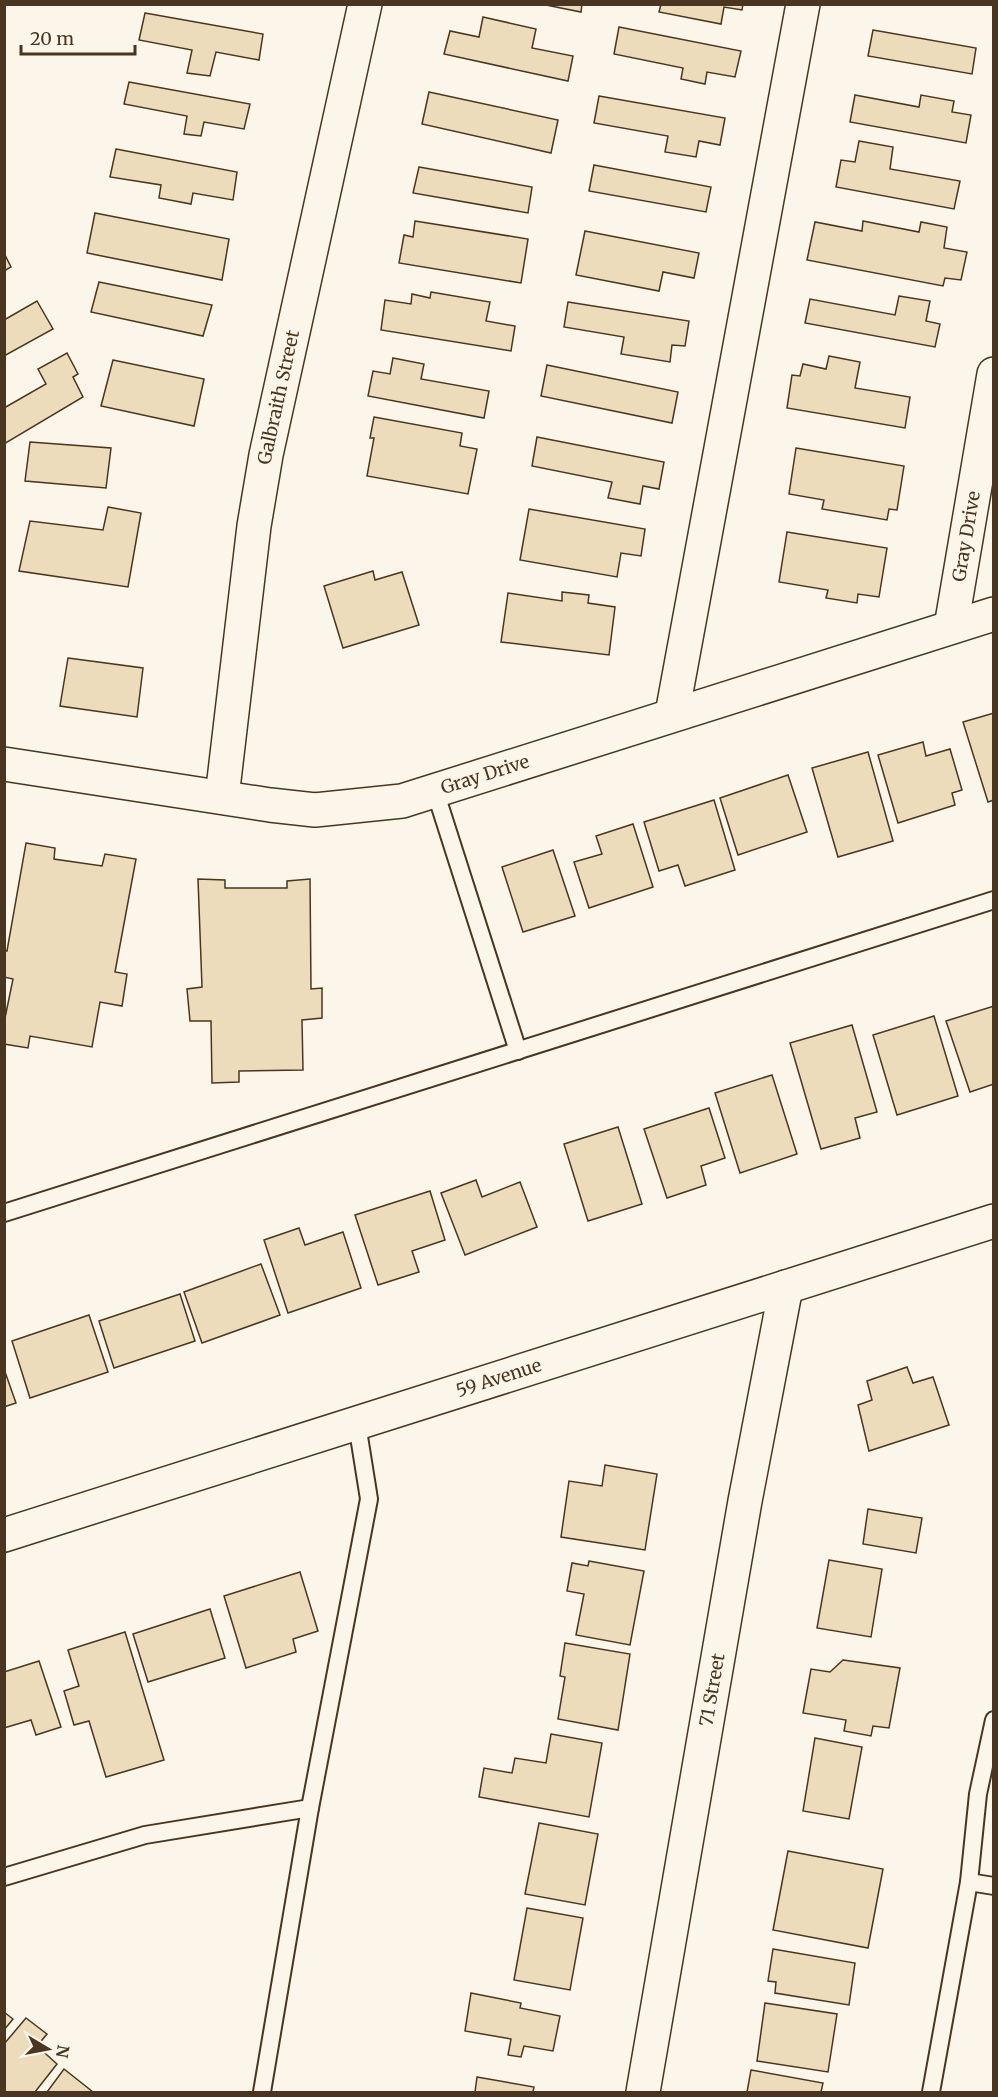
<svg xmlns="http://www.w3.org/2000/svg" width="998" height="2097" font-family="Merriweather,serif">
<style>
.building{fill:#ecdcbc;stroke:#4a3520;stroke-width:1.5}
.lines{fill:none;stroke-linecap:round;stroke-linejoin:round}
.service-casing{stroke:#4a3520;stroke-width:20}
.minor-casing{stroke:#4a3520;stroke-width:36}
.tertiary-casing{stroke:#4a3520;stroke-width:36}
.service{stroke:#fbf6e9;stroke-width:16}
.minor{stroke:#fbf6e9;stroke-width:33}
.tertiary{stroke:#fbf6e9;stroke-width:33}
.labels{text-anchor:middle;stroke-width:4.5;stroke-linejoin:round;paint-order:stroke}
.street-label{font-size:18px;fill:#4a3520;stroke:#fbf6e9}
</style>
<rect width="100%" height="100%" fill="#fbf6e9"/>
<g class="building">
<path d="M 541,4 L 582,4 L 581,12 Z"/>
<path d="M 661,4 L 743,4 L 742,10 L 724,7 L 721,24 L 659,12 Z"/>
<path d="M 145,13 L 263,34 L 259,60 L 216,52 L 210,76 L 187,73 L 192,50 L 139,40 Z"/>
<path d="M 483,17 L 536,29 L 532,48 L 573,56 L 568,81 L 444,54 L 450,31 L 479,37 Z"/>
<path d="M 619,27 L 741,51 L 735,77 L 707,72 L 705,84 L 681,79 L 683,68 L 614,54 Z"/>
<path d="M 873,30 L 976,48 L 972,74 L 868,56 Z"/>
<path d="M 129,82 L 250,104 L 244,129 L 204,122 L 201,136 L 184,134 L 187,116 L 124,104 Z"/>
<path d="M 429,92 L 558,120 L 551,153 L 422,124 Z"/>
<path d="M 855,95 L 919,107 L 921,95 L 954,101 L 952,112 L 971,115 L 966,143 L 850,122 Z"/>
<path d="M 599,96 L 725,118 L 720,145 L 699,141 L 696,157 L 665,152 L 668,136 L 594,123 Z"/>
<path d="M 859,141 L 893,147 L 890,169 L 960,181 L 954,209 L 836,187 L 841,160 L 855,162 Z"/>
<path d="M 116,149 L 237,172 L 233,200 L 193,193 L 191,204 L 159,198 L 161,185 L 110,177 Z"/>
<path d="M 594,165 L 711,187 L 706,212 L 589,191 Z"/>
<path d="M 419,167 L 532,187 L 528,213 L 413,193 Z"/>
<path d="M 95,213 L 229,239 L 222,280 L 87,253 Z"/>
<path d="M 415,221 L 528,239 L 521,283 L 399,263 L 404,235 L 413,237 Z"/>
<path d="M 863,221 L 919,232 L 921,222 L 947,227 L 944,248 L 967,252 L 961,280 L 945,278 L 943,286 L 807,260 L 815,222 L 862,231 Z"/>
<path d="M 585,231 L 699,253 L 694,278 L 663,272 L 659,291 L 576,275 Z"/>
<path d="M 4,253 L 11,267 L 4,271 Z"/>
<path d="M 99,282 L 212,305 L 203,336 L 91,312 Z"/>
<path d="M 431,292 L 490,302 L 486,321 L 515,326 L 511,351 L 381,330 L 385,300 L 411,304 L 412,294 L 430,298 Z"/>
<path d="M 899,296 L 930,301 L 926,321 L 940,324 L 935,347 L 805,323 L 810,299 L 895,315 Z"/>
<path d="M 37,301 L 53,329 L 4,356 L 4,320 Z"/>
<path d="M 568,302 L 689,321 L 685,346 L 672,345 L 670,362 L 621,354 L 624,337 L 564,327 Z"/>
<path d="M 67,353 L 78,374 L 73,377 L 83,397 L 4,444 L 4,408 L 46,384 L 38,369 Z"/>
<path d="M 829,356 L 860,362 L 855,388 L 910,397 L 905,428 L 787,408 L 792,375 L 800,376 L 803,364 L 826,369 Z"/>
<path d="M 393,358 L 424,364 L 421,379 L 489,391 L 484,418 L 368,396 L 373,371 L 390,374 Z"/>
<path d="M 113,360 L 204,379 L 194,426 L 101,406 Z"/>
<path d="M 547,365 L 678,392 L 672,423 L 541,396 Z"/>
<path d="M 374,417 L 462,433 L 460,446 L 477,449 L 468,494 L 367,476 L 374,438 L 370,438 Z"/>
<path d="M 537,437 L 664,462 L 659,489 L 643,486 L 640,504 L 608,498 L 612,482 L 532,466 Z"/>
<path d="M 30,442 L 111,448 L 106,488 L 25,481 Z"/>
<path d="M 796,448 L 904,466 L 897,510 L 889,509 L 887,520 L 822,509 L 824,500 L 789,494 Z"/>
<path d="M 108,507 L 141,513 L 128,587 L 19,571 L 30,521 L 103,530 Z"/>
<path d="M 529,509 L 645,529 L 641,556 L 621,553 L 617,577 L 520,560 Z"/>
<path d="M 787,532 L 887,548 L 879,597 L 858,594 L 857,603 L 826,598 L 828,590 L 779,582 Z"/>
<path d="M 373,571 L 375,580 L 402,572 L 419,625 L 343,648 L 324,586 Z"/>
<path d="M 562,592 L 589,595 L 588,603 L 615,607 L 609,655 L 501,642 L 508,593 L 562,601 Z"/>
<path d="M 68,658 L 143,668 L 137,717 L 60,706 Z"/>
<path d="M 994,713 L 994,800 L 988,802 L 963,722 Z"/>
<path d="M 923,742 L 926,756 L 950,749 L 962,790 L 952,793 L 955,805 L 898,823 L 878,755 Z"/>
<path d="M 868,752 L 893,841 L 838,857 L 812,768 Z"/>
<path d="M 788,775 L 807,832 L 738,855 L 720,798 Z"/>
<path d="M 714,800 L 735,870 L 685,886 L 678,865 L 659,871 L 644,822 Z"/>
<path d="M 633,824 L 653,887 L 589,908 L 574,862 L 602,854 L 596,836 Z"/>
<path d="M 26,843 L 55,848 L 54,859 L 102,866 L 105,854 L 136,859 L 115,972 L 127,974 L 122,1006 L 100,1002 L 92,1047 L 30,1036 L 28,1048 L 4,1044 L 4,1023 L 13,979 L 4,977 L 4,950 L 7,951 Z"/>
<path d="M 553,850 L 575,916 L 523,932 L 502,867 Z"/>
<path d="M 198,879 L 225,880 L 225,888 L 287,888 L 287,881 L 310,879 L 311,989 L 322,988 L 322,1018 L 302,1020 L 303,1070 L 239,1071 L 239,1082 L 212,1083 L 211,1021 L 190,1021 L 187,989 L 202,987 Z"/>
<path d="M 994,1006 L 994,1084 L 970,1092 L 946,1021 Z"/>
<path d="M 934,1016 L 958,1096 L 897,1115 L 873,1035 Z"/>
<path d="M 852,1025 L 877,1112 L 855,1118 L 860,1138 L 821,1149 L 790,1043 Z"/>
<path d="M 772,1075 L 797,1154 L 740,1173 L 715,1093 Z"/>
<path d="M 709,1108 L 725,1158 L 701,1166 L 706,1185 L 667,1198 L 644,1129 Z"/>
<path d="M 618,1127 L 642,1204 L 588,1221 L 564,1144 Z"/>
<path d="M 476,1180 L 482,1197 L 520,1182 L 537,1227 L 465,1255 L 441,1193 Z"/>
<path d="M 430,1191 L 445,1240 L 412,1251 L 419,1272 L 378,1285 L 355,1215 Z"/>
<path d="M 299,1228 L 305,1245 L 343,1232 L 361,1288 L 288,1313 L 264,1240 Z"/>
<path d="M 261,1264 L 280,1315 L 202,1343 L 184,1292 Z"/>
<path d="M 180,1294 L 195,1341 L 114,1368 L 99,1321 Z"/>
<path d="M 89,1315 L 108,1372 L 30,1398 L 12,1341 Z"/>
<path d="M 907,1367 L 913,1383 L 933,1377 L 949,1425 L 869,1451 L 858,1405 L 872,1400 L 867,1381 Z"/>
<path d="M 4,1369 L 16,1403 L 4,1407 Z"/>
<path d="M 605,1465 L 657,1474 L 645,1550 L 561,1537 L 569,1481 L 602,1486 Z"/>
<path d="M 868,1509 L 922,1518 L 916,1553 L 863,1544 Z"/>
<path d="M 829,1560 L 882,1569 L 871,1637 L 817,1628 Z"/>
<path d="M 589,1561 L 644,1571 L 630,1645 L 576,1635 L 584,1594 L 567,1591 L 572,1563 L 588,1566 Z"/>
<path d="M 300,1572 L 318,1631 L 293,1639 L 296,1652 L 246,1668 L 224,1596 Z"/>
<path d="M 210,1609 L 225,1658 L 148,1682 L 133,1634 Z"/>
<path d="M 125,1632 L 164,1760 L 106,1777 L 89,1721 L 74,1725 L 64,1691 L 79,1686 L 68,1650 Z"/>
<path d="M 565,1643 L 630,1654 L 618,1730 L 558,1719 L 565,1677 L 560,1676 Z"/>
<path d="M 843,1660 L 900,1668 L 889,1728 L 873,1726 L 871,1736 L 844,1731 L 846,1720 L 803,1713 L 811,1669 L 830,1672 Z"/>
<path d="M 39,1661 L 61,1727 L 36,1735 L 31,1720 L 4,1728 L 4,1672 Z"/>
<path d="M 551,1734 L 602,1743 L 589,1817 L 479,1797 L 484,1768 L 512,1773 L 515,1758 L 546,1763 Z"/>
<path d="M 815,1738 L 862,1747 L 849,1819 L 803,1811 Z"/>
<path d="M 539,1823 L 598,1834 L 585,1905 L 525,1894 Z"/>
<path d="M 788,1851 L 883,1869 L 868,1948 L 773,1930 Z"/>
<path d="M 527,1908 L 583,1918 L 570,1990 L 514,1980 Z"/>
<path d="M 773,1949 L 855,1963 L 849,2005 L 775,1993 L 776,1982 L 768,1981 Z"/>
<path d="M 471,1993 L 521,2003 L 520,2008 L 560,2016 L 553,2051 L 524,2046 L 521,2057 L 508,2055 L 511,2039 L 465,2031 Z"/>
<path d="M 765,2003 L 837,2014 L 828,2072 L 757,2061 Z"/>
<path d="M 4,2012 L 13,2019 L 4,2030 Z"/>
<path d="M 26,2018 L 47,2034 L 37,2046 L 57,2064 L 35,2092 L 4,2092 L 4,2044 Z"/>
<path d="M 64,2069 L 93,2092 L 47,2092 Z"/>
<path d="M 751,2070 L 823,2083 L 821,2092 L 747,2092 Z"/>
<path d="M 477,2077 L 534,2087 L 533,2092 L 475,2092 Z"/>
</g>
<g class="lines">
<defs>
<g id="service">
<path d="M 435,791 L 518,1051"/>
<path d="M 4,1213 L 994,900"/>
<path d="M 4,1877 L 145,1835 L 310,1808"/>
<path d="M 969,1882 L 994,1886"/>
<path d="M 262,2092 L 310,1808 L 369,1499 L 357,1424"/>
<path d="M 931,2092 L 969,1882 L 978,1794 L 994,1720"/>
</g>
<g id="minor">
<path id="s1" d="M 951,627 L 994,374"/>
<path d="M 672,714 L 803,4"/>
<path id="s2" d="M 4,764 L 270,805 L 315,810 L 402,801 L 994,614"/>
<path id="s3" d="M 222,797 L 254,526 L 266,455 L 365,4"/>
</g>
<g id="tertiary">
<path id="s4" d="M 4,1535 L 994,1221"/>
<path id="s5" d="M 643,2092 L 745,1501 L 786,1287"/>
</g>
</defs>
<use href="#service" class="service-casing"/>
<use href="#minor" class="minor-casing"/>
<use href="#tertiary" class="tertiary-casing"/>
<use href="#service" class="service"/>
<use href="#minor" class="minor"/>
<use href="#tertiary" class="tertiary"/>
</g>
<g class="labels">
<g class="street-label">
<text dy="6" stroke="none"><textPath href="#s3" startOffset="404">Galbraith Street</textPath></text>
<text dy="6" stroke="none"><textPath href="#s1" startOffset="92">Gray Drive</textPath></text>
<text dy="6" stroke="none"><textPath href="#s2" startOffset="489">Gray Drive</textPath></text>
<text dy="6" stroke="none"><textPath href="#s4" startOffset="519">59 Avenue</textPath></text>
<text dy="6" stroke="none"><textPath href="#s5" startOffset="408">71 Street</textPath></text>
</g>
</g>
<rect width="998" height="2097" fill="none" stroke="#4a3520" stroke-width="12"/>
<g transform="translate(48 2049) rotate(100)" stroke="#fbf6e9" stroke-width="4.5" paint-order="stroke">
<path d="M0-4.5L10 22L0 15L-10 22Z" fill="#4a3520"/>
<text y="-9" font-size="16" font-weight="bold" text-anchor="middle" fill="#4a3520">N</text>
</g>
<path d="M21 45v9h114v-9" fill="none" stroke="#4a3520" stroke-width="3"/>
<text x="30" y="45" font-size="18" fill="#4a3520" stroke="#fbf6e9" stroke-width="4.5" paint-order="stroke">20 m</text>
</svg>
